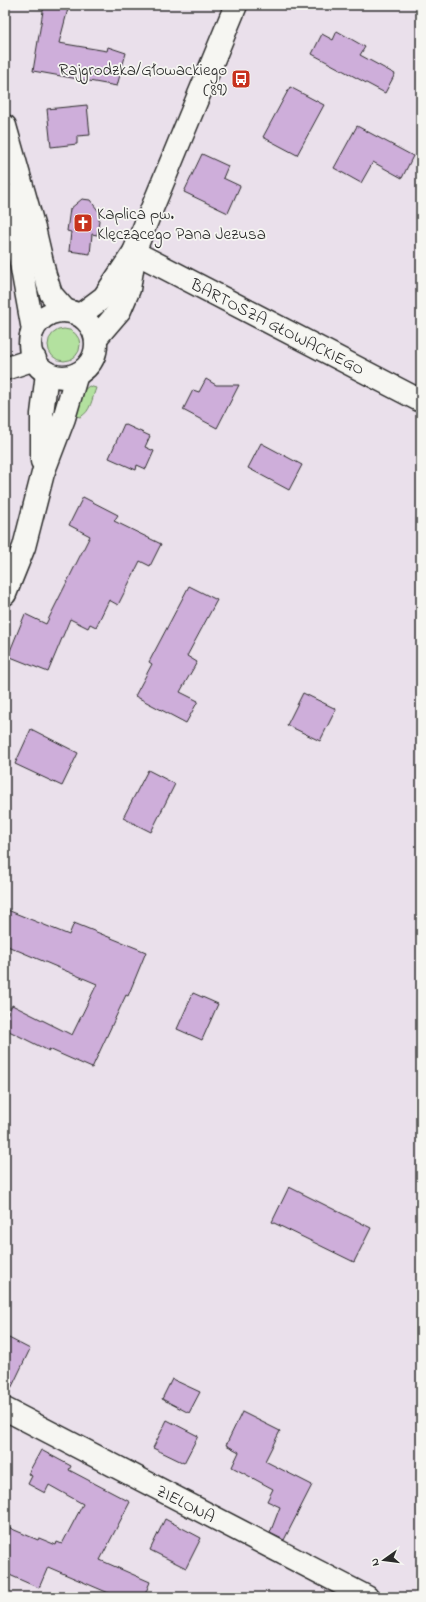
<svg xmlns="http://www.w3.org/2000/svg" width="426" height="1602" font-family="'Indie Flower',sans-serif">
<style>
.green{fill:#b3e19f;stroke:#6f8665}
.building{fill:#ceaeda;stroke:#2b2b2b}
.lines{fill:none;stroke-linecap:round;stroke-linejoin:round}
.street-casing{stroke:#2b2b2b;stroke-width:25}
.secondary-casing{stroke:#2b2b2b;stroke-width:25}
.street{stroke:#f6f6f2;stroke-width:22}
.secondary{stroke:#f6f6f2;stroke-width:22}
.labels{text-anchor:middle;stroke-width:3.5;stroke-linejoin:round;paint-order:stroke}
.poi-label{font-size:17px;fill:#2b2b2b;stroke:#f6f6f2;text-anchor:end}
.street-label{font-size:17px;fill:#2b2b2b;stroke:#f6f6f2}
</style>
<rect width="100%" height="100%" fill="#eae0eb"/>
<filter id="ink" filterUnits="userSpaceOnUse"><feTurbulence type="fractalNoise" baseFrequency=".025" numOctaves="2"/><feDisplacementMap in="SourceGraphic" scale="8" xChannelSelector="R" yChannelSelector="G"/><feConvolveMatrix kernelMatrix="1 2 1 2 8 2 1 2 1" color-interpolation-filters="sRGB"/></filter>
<g filter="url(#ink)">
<g class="green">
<circle cx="64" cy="345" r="16"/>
<path d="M 89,386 L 96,388 C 92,398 91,412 80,417 L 73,415 L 80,393 Z"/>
</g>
<g class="building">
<path d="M 44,5 L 69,5 L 59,43 L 107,51 L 108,47 L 126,53 L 117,86 L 33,71 Z"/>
<path d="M 337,31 L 365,47 L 360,55 L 395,74 L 385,93 L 312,54 L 322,34 L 333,40 Z"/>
<path d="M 290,87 L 324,105 L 297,155 L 263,137 Z"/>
<path d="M 87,105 L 90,135 L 77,136 L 77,144 L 51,147 L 47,109 Z"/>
<path d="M 357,126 L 413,156 L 402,178 L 373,162 L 361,183 L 334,168 Z"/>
<path d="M 202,154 L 228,166 L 223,178 L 240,186 L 228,213 L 184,192 Z"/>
<path d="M 82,199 L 90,200 L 100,213 L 97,235 L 92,234 L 90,254 L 69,251 L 71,232 L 67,231 L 70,209 Z"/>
<path d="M 206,379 L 216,385 L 239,385 L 217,428 L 183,410 L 193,390 L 199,392 Z"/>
<path d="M 124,424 L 150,436 L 145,447 L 154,451 L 146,469 L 137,465 L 136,470 L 109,458 Z"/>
<path d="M 261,443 L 302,465 L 289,490 L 248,468 Z"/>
<path d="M 83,497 L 118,515 L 114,521 L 161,544 L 150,566 L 140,561 L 118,605 L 109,600 L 96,627 L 90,624 L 88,628 L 70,619 L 48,672 L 8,656 L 25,614 L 46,624 L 90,536 L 69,525 Z"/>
<path d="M 189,586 L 217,600 L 187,656 L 197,662 L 180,692 L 198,701 L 186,723 L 135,696 L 152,664 L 149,662 Z"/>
<path d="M 303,693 L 336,709 L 320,741 L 287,725 Z"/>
<path d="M 31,729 L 78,753 L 62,786 L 15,764 Z"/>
<path d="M 148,770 L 175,784 L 151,832 L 123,818 Z"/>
<path d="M 5,909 L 69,935 L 74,923 L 146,952 L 128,996 L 126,995 L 92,1068 L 49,1049 L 49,1051 L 5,1029 L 5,1019 L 12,1005 L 72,1035 L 97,984 L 5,945 Z"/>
<path d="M 193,993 L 218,1004 L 202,1040 L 177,1029 Z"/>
<path d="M 289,1187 L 371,1228 L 354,1262 L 272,1222 Z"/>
<path d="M 5,1336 L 30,1349 L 7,1397 L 5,1397 Z"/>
<path d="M 172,1379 L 200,1392 L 189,1413 L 162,1399 Z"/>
<path d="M 242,1412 L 280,1431 L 265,1461 L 312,1485 L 284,1540 L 270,1533 L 280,1507 L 267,1501 L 273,1489 L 232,1467 L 239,1452 L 226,1445 Z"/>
<path d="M 167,1420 L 198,1436 L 184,1463 L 153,1448 Z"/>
<path d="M 41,1450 L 71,1466 L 69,1470 L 130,1502 L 100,1560 L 150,1582 L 144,1597 L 118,1597 L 48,1567 L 39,1588 L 5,1573 L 5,1526 L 38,1540 L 39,1538 L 56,1545 L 57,1542 L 62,1544 L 83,1504 L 49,1485 L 45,1493 L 28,1484 L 32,1476 L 28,1474 Z"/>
<path d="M 165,1519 L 201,1538 L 186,1568 L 150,1550 Z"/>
</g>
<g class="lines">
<defs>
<g id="street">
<path d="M 5,126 L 35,232 L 45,275 L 51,294 L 66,311"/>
<path d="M 16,195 L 17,241 L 33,330"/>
<path d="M 134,252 L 421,401"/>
<path d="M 5,369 L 35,359"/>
<path d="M 5,1409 L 367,1597"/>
</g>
<g id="secondary">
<circle cx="63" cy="344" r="33"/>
<path d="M 80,315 L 104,297 L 134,252 L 236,5"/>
<path d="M 96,338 L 120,310 L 129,289 L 134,257"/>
<path d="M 42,461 L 42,414 L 47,373"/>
<path d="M 5,594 L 24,547 L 43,473 L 64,418 L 77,374"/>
</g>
</defs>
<use href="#street" class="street-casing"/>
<use href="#secondary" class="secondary-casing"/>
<use href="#street" class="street"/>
<use href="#secondary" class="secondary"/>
</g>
</g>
<defs>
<symbol id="bus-square" viewBox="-11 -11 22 22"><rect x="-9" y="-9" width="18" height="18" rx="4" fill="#c8321e" stroke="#f6f6f2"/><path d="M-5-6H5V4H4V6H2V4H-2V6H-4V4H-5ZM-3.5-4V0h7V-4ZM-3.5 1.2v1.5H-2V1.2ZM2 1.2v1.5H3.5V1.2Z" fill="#fff"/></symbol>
<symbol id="church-square" viewBox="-11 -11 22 22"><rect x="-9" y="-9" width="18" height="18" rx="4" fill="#c8321e" stroke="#f6f6f2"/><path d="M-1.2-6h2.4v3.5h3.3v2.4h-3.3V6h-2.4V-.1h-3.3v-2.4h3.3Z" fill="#fff"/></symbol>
</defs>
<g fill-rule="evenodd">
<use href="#bus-square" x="230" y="68" width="22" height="22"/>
<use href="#church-square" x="72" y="212" width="22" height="22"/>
</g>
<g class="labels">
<g class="poi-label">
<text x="227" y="75">Rajgrodzka/Głowackiego<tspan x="227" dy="20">(89)</tspan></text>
<text x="97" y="219" text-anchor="start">Kaplica pw.<tspan x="97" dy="20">Klęczącego Pana Jezusa</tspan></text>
</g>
<g class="street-label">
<text transform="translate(278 326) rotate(27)" y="6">BARTOSZA GŁOWACKIEGO</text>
<text transform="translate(186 1503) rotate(27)" y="6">ZIELONA</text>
</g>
</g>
<rect width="426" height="1602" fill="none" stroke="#f6f6f2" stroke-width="20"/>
<rect x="10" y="10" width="406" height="1582" fill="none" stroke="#2b2b2b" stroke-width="1.5" filter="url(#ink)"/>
<g transform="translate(384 1560) rotate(256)" stroke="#f6f6f2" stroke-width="3" paint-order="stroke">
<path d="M0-3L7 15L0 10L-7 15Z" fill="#2b2b2b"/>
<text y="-6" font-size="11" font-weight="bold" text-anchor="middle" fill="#2b2b2b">N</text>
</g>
</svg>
